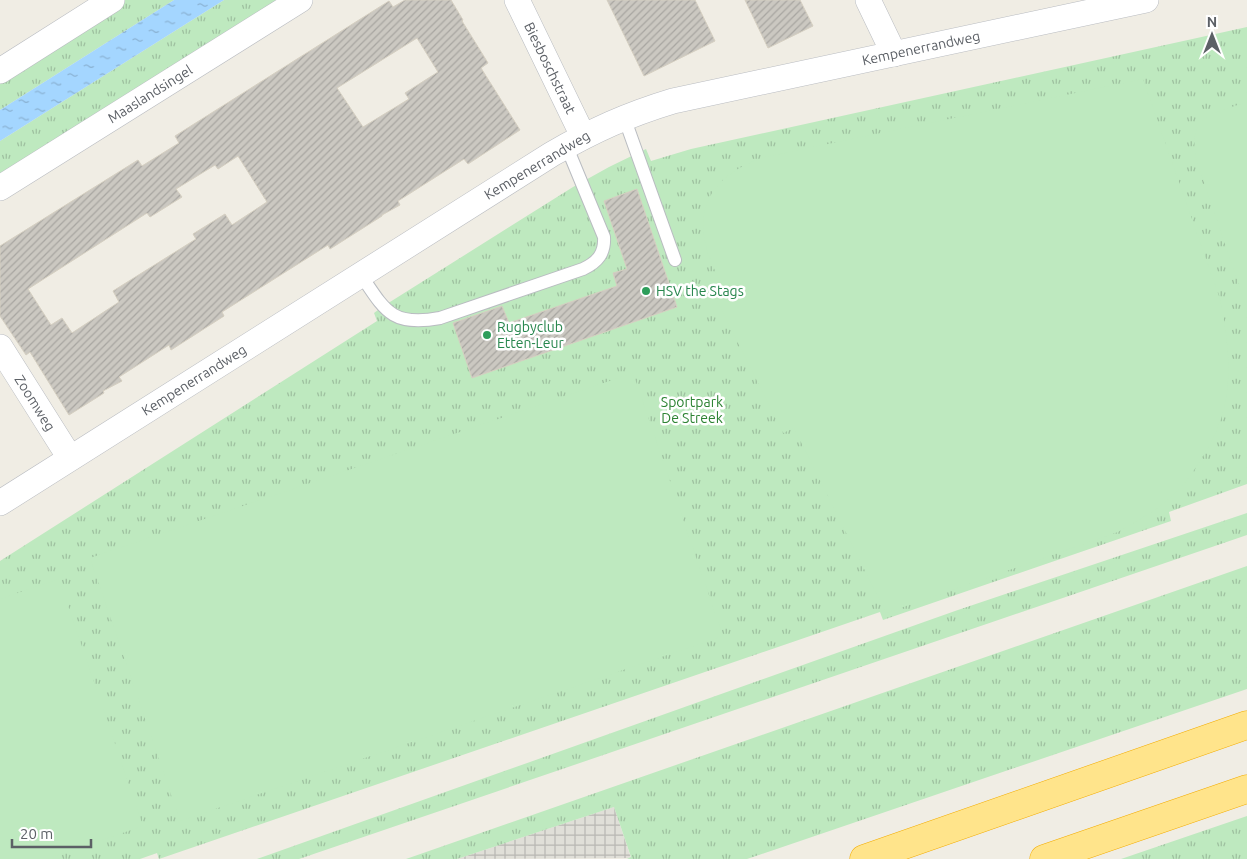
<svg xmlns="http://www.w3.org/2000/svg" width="1247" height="859" font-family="Ubuntu,sans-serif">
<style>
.industrial{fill:url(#industrial-grid)}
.grass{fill:url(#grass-tufts)}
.pitch{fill:#bee9bf}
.water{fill:url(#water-ripples)}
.building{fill:url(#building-hatch);stroke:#d5cfc1;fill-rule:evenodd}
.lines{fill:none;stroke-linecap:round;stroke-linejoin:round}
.lane-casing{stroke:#b9bcc1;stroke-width:14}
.street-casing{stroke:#b9bcc1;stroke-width:26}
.highway-casing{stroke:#f3ac00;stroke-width:29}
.lane{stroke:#fff;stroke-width:12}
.street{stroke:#fff;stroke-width:25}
.highway{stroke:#ffe48b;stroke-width:28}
.leisure-dot{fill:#2e9e5b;stroke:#fff;stroke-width:2}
.labels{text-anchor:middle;stroke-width:5;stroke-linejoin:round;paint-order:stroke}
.street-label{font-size:14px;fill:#5c6066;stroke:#fff}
.leisure-label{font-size:14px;fill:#27864d;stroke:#fff;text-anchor:start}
.park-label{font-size:14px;fill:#2d8333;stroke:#fff}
</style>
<defs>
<pattern id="industrial-grid" width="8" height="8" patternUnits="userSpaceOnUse" patternTransform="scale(1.25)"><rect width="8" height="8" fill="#e0dfd8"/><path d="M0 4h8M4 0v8" fill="none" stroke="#b9b8b3"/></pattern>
<pattern id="grass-tufts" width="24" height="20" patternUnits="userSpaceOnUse" patternTransform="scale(1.25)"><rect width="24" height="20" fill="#bee9bf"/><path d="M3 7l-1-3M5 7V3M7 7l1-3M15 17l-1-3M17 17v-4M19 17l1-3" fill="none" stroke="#9ec09f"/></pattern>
<pattern id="water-ripples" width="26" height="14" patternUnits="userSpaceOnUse" patternTransform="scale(1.25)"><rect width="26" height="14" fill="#a4d6ff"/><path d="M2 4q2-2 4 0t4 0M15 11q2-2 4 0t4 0" fill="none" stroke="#89b1d2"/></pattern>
<pattern id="building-hatch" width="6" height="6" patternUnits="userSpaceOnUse" patternTransform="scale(1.25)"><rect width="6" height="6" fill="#cbc8c1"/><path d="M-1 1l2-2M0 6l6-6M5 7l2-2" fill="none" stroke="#a8a6a1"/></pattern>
</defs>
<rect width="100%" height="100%" fill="#f0ede4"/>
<path class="industrial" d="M 614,807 L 631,858 L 457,859 Z"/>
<g class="grass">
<path d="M 125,0 L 174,0 L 0,110 L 0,79 Z"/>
<path d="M 224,0 L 286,0 L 0,179 L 0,141 Z"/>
<path d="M 1247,27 L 1247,484 L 1169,512 L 1171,521 L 883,620 L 880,612 L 159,859 L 157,853 L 140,859 L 0,859 L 0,561 L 377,321 L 374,313 L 382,307 L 573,187 L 609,167 L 646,149 L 651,161 L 691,149 Z"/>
<path d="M 1247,513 L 1247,535 L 299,859 L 257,859 L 955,611 Z"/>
<path d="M 1247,566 L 1247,689 L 747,859 L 627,859 L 631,857 L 614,807 L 457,859 L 406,859 Z"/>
<path d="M 1247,816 L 1247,859 L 1121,859 Z"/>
</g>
<g class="pitch">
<path d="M 1143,79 L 1220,299 C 1229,342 1235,393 1215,434 C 1212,441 1208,447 1204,454 C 1196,468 1186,483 1174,494 C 1158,510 1137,521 1118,532 L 886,613 L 794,428 L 783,433 L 714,295 L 725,290 C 718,277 711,264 707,250 C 693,200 720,172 765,157 Z"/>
<path d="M 1247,102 L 1247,309 L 1196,159 C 1188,114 1212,114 1247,102 Z"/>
<path d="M 633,373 L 723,636 L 180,821 L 90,558 Z"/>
<path d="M 59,579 L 143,826 L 46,859 L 0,859 L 0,599 Z"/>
</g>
<path class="water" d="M 174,0 L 224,0 L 0,141 L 0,110 Z"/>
<g class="building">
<path d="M 405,0 L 451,0 L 463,20 L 462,21 L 488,63 L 481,68 L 520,130 L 468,164 L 464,159 L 398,201 L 400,205 L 382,215 L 382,216 L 330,249 L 328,245 L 222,312 L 224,316 L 171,350 L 169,345 L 119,377 L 122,381 L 103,391 L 104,393 L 69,415 L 30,352 L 26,355 L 0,316 L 0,246 L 138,160 L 142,166 L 179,143 L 175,136 L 389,1 L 393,7 ZM 417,38 L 438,72 L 405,93 L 409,99 L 363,127 L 337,88 ZM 238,156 L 267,202 L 232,225 L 225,214 L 193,234 L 196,239 L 113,291 L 119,302 L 72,333 L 62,318 L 51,325 L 28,289 L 147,213 L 150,217 L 182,197 L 176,189 L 215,165 L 218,169 Z"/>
<path d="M 607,0 L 695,0 L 715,41 L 644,76 Z"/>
<path d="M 745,0 L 800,0 L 813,26 L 768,48 Z"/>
<path d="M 637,189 L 677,307 L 472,378 L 453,323 L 502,306 L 509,323 L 617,286 L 613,273 L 627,269 L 604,201 Z"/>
</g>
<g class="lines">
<defs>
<g id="lane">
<path d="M 624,117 L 675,260"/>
<path d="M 361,275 C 385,311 392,327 440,318 L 583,269 C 598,262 605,253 604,237 L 566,145"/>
</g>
<g id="street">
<path d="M 517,0 L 583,136"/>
<path d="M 868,0 L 894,54"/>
<path d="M 0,71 L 112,0"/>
<path d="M 0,188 L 300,0"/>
<path d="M 0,347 L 70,458"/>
<path d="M 0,503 L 552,154 C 594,130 627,115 673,101 L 1146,0"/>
</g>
<g id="highway">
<path d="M 864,859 L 1247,725"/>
<path d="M 1044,859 L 1247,789"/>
</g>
</defs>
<use href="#lane" class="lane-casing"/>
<use href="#street" class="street-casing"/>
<use href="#highway" class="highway-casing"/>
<use href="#lane" class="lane"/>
<use href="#street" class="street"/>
<use href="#highway" class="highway"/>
</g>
<g class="leisure-dot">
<circle cx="646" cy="291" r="5"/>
<circle cx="487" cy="335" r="5"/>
</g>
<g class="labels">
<g class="street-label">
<text transform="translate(921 48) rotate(-12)" y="5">Kempenerrandweg</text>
<text transform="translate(550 68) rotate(64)" y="5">Biesboschstraat</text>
<text transform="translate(150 94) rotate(-32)" y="5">Maaslandsingel</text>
<text transform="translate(537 165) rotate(-31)" y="5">Kempenerrandweg</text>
<text transform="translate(194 380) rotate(-32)" y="5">Kempenerrandweg</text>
<text transform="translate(35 403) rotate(58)" y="5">Zoomweg</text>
</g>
<g class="leisure-label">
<text x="656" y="296">HSV the Stags</text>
<text x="497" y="332">Rugbyclub<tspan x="497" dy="16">Etten-Leur</tspan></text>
</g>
<g class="park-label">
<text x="692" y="407">Sportpark<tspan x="692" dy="16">De Streek</tspan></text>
</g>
</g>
<g transform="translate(1212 35)" stroke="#ffffff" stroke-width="4" paint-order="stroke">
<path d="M0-4L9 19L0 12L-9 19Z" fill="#5c6066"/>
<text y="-8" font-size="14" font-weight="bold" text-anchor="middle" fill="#5c6066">N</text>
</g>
<path d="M12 839v8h79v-8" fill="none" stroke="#5c6066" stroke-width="2.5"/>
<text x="20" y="839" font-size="15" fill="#5c6066" stroke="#ffffff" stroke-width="4" paint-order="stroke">20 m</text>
</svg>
